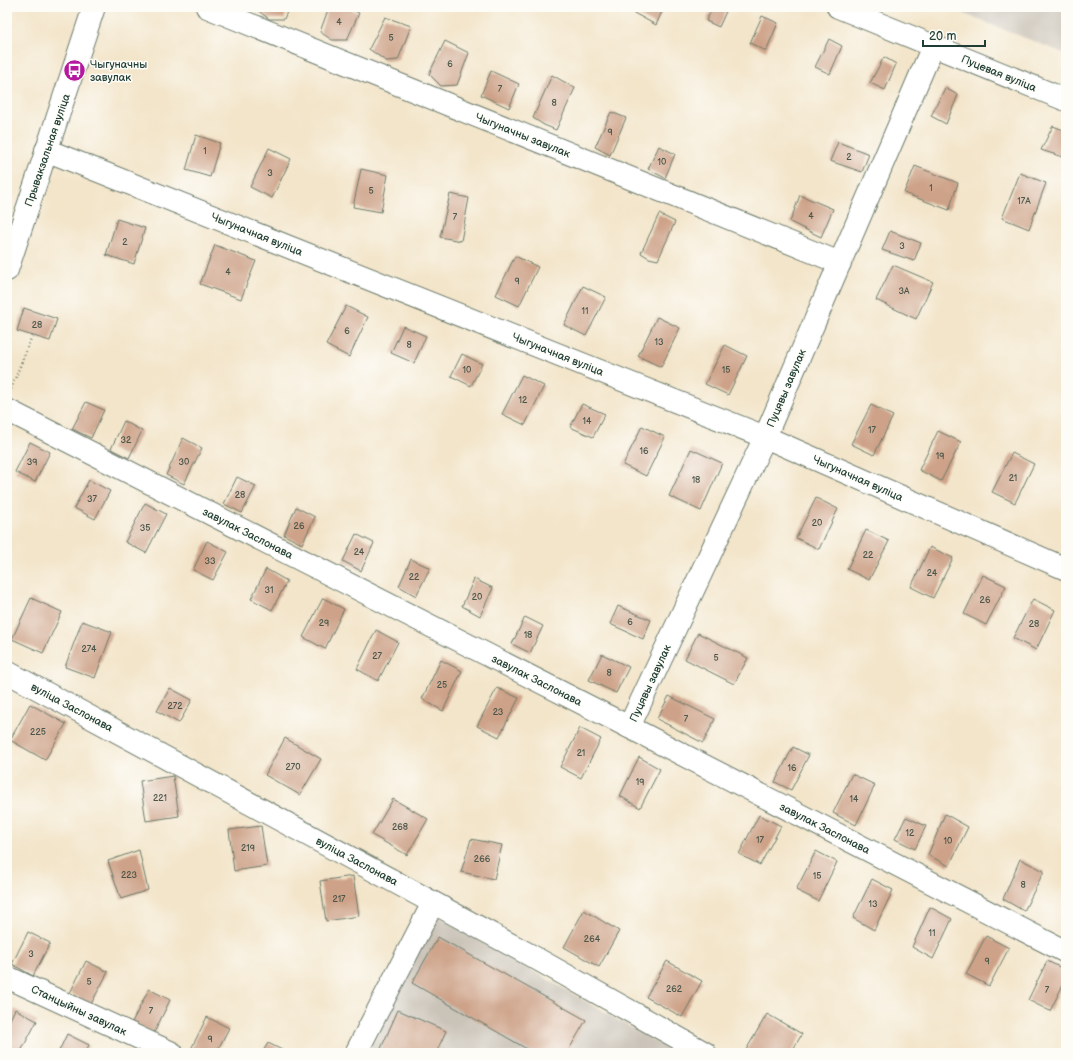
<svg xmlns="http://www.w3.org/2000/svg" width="1073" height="1060" font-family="'Balsamiq Sans',sans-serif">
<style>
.industrial{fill:#cac3b8}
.building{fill:#cda288}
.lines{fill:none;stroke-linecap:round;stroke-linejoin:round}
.minor-casing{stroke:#697868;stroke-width:24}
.secondary-casing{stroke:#697868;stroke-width:24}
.path{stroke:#697868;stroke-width:2.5;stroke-dasharray:1 3;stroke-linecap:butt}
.minor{stroke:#fff;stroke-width:22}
.secondary{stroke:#fff;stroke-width:22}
.labels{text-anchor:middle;stroke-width:3;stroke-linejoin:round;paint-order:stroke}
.number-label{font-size:9px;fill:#4a5649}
.poi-label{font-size:11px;fill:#1f3d34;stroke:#fdfcf7;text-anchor:start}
.street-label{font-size:11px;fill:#1f3d34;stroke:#fdfcf7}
</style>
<rect width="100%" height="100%" fill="#fdfcf7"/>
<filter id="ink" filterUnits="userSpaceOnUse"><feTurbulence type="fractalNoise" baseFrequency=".025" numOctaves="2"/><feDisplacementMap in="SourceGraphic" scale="8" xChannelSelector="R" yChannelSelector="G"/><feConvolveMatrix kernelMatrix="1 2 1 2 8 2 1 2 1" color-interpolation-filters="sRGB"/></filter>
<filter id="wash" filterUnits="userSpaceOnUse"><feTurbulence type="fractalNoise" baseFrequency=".012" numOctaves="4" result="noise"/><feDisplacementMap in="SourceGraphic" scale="16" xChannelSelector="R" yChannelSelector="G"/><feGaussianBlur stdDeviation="0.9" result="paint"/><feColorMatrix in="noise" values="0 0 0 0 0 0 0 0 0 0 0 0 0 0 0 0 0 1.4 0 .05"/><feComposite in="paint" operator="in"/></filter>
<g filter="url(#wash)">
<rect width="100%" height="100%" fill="#f3e5ca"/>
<g class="industrial">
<path d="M 966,7 L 1066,7 L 1066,54 L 964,14 Z"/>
<path d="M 435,914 L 663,1046 L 673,1053 L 368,1053 Z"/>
</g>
<g id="blocks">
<g class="building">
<path d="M 256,7 L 289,7 L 284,19 L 269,19 L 256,9 Z"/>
<path d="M 329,7 L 346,7 L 359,13 L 347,40 L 332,40 L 320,32 Z"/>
<path d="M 637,7 L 664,7 L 656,25 L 634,13 Z"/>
<path d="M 713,7 L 728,7 L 719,27 L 706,21 Z"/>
<path d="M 762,16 L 778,23 L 766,51 L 750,43 Z"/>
<path d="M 385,17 L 411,26 L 398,60 L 386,61 L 369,49 Z"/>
<path d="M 829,39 L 842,46 L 830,74 L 815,67 Z"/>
<path d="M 445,41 L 469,53 L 457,85 L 441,86 L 429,74 Z"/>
<path d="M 884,57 L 896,64 L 885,90 L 870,83 Z"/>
<path d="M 491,71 L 519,84 L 509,108 L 481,95 Z"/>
<path d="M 552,75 L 575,88 L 556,130 L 544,125 L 533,118 Z"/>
<path d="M 945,88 L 958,95 L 946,124 L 931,116 Z"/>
<path d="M 611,112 L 626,118 L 610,155 L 595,147 Z"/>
<path d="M 1053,126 L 1066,131 L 1066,158 L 1041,150 Z"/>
<path d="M 196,135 L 220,143 L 210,177 L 186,170 Z"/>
<path d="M 838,142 L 869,154 L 862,172 L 830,161 Z"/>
<path d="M 659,146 L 675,154 L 665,178 L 648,169 Z"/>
<path d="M 269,148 L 291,159 L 272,198 L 250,187 Z"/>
<path d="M 915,166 L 958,183 L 949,210 L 904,193 Z"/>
<path d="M 361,169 L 388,175 L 381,212 L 353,207 Z"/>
<path d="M 1020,173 L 1046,183 L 1029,229 L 1002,218 Z"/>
<path d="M 450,194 L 469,198 L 461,241 L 440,237 Z"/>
<path d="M 800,195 L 833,209 L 821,237 L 790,222 Z"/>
<path d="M 659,214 L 675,222 L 658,260 L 649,258 L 641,253 Z"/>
<path d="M 117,219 L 145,228 L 134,264 L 106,255 Z"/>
<path d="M 890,231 L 921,243 L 914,261 L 882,250 Z"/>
<path d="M 215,245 L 256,261 L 241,299 L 200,284 Z"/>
<path d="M 515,256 L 538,267 L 519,306 L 496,295 Z"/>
<path d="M 893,265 L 933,282 L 916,319 L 876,300 Z"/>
<path d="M 583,286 L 606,297 L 586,336 L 564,325 Z"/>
<path d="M 346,306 L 368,317 L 349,357 L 326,345 Z"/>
<path d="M 24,308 L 57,319 L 50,341 L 17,331 Z"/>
<path d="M 657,317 L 680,328 L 661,367 L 638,356 Z"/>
<path d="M 403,326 L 426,336 L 414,363 L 391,353 Z"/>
<path d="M 725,345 L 747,356 L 728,395 L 705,384 Z"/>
<path d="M 462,354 L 482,364 L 471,386 L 451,376 Z"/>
<path d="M 522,375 L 544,386 L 525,425 L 502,414 Z"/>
<path d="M 86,402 L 104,410 L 91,438 L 72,429 Z"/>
<path d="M 582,404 L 605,414 L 593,437 L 570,427 Z"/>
<path d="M 871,405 L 893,416 L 874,455 L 851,444 Z"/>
<path d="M 124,421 L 142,431 L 129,458 L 111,449 Z"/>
<path d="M 642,426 L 665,437 L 646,476 L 623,465 Z"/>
<path d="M 938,431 L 961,442 L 941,481 L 919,470 Z"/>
<path d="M 183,438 L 202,448 L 184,484 L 166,475 Z"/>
<path d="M 30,442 L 50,452 L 35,482 L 15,472 Z"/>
<path d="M 691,449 L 722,463 L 701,511 L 669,496 Z"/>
<path d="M 1012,453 L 1034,464 L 1015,503 L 992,492 Z"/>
<path d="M 237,477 L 256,486 L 242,513 L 224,504 Z"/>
<path d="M 89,480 L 110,491 L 95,519 L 74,508 Z"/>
<path d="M 816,498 L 838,509 L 819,549 L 796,538 Z"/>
<path d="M 145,503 L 166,514 L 146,553 L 125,542 Z"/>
<path d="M 296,507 L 315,517 L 302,544 L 284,535 Z"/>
<path d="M 866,530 L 889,541 L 869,580 L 847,569 Z"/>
<path d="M 356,534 L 374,543 L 361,571 L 343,561 Z"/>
<path d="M 207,541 L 228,552 L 213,580 L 193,570 Z"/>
<path d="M 930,547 L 953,558 L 933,598 L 911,587 Z"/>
<path d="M 411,559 L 430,568 L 416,596 L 399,586 Z"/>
<path d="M 266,569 L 287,581 L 272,610 L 251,599 Z"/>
<path d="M 983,575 L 1006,586 L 986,625 L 964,614 Z"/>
<path d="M 474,579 L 493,588 L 480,616 L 462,606 Z"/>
<path d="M 31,598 L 62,612 L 43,653 L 12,639 Z"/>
<path d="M 323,598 L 344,609 L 325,649 L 303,637 Z"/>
<path d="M 1033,599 L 1055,610 L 1036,650 L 1013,638 Z"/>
<path d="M 618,606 L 651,620 L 643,639 L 610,624 Z"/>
<path d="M 525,617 L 543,626 L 530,653 L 512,644 Z"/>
<path d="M 82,621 L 112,632 L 95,678 L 65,667 Z"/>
<path d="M 376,630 L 398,642 L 378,681 L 357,669 Z"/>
<path d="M 698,633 L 748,658 L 734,684 L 685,659 Z"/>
<path d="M 602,654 L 629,667 L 616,693 L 589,680 Z"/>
<path d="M 441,660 L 462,671 L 443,711 L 422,699 Z"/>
<path d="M 170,688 L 192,700 L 179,723 L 157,711 Z"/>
<path d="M 497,688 L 519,698 L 499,737 L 477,726 Z"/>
<path d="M 669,696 L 715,719 L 703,743 L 657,719 Z"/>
<path d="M 30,704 L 66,724 L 45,760 L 10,740 Z"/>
<path d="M 580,728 L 601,739 L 581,778 L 560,767 Z"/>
<path d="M 285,738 L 321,759 L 300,795 L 265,775 Z"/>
<path d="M 793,747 L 809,755 L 791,790 L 775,782 Z"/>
<path d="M 639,757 L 660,769 L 640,808 L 620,796 Z"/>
<path d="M 852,774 L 875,785 L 856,825 L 833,813 Z"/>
<path d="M 173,776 L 179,816 L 146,821 L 140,781 Z"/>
<path d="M 393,799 L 428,819 L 407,855 L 372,835 Z"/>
<path d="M 945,814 L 968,827 L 949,866 L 928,855 Z"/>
<path d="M 759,815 L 781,826 L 760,865 L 739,854 Z"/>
<path d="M 906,817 L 926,826 L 915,849 L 895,839 Z"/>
<path d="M 261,826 L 267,866 L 234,871 L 229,830 Z"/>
<path d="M 471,839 L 502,845 L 494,879 L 461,872 Z"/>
<path d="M 139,850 L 148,890 L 121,899 L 108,861 Z"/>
<path d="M 816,851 L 837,862 L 818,901 L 796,890 Z"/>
<path d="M 1020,859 L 1044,871 L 1024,911 L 1003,899 Z"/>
<path d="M 353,876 L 359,916 L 326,921 L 320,881 Z"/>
<path d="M 872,879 L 893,890 L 874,930 L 853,918 Z"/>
<path d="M 930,907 L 952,919 L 933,959 L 912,947 Z"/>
<path d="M 584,910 L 619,931 L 599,967 L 564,947 Z"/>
<path d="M 28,932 L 50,943 L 33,976 L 12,964 Z"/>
<path d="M 986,936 L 1009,948 L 989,986 L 966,974 Z"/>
<path d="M 438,937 L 586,1020 L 567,1053 L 534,1053 L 412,983 Z"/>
<path d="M 86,961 L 108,972 L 91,1004 L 70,993 Z"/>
<path d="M 667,961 L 702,981 L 682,1017 L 646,997 Z"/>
<path d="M 1047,961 L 1066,970 L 1066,979 L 1050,1011 L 1028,1000 Z"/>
<path d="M 149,989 L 170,1000 L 154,1033 L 132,1022 Z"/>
<path d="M 15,1009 L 37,1021 L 20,1053 L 7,1046 L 7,1026 Z"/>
<path d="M 398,1010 L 446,1031 L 436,1053 L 379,1053 Z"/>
<path d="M 767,1014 L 802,1034 L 791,1053 L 751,1053 L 746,1050 Z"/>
<path d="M 207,1017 L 229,1028 L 216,1053 L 199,1053 L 191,1049 Z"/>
<path d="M 67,1034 L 89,1045 L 85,1053 L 58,1053 Z"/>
<path d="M 268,1043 L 288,1053 L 262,1053 Z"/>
</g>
</g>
</g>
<g filter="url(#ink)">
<use href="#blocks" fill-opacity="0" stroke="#697868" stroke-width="1"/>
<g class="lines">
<defs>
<g id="minor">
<path d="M 207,7 L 840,263"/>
<path d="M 838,7 L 1066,100"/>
<path d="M 46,150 L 765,437 L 1066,569"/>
<path d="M 7,410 L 629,727 L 1066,952"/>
<path d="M 7,672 L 530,955 L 705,1053"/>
<path d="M 629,727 L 765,437 L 933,46"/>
<path d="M 7,977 L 172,1053"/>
<path d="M 356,1053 L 433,903"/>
</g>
<path id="secondary" d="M 7,270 L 94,7"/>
</defs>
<use href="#minor" class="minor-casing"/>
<use href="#secondary" class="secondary-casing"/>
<path class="path" d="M 11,389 L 32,336"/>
<use href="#minor" class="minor"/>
<use href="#secondary" class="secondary"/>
</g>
</g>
<defs>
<symbol id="bus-disc" viewBox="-11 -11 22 22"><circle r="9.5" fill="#b5179e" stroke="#fdfcf7"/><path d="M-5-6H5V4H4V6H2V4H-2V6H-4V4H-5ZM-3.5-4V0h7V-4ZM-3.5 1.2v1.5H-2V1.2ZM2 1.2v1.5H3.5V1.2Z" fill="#fff"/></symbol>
</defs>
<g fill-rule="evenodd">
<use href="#bus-disc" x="62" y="58" width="25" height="25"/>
</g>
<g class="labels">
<g class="number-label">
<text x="339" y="25">4</text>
<text x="391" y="41">5</text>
<text x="450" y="67">6</text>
<text x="500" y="92">7</text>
<text x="554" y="106">8</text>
<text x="610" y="135">9</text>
<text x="205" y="154">1</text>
<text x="849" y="160">2</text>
<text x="662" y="165">10</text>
<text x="270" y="176">3</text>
<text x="931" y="191">1</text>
<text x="371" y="194">5</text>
<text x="1024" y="204">17А</text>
<text x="811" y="219">4</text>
<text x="455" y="220">7</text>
<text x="125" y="245">2</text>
<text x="902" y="249">3</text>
<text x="228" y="275">4</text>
<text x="517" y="284">9</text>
<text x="904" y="294">3А</text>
<text x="585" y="314">11</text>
<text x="37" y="328">28</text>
<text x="347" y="334">6</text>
<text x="659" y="345">13</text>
<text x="409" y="348">8</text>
<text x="467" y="373">10</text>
<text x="726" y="373">15</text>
<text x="523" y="403">12</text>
<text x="587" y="424">14</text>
<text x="872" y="433">17</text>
<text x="126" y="443">32</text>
<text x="644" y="454">16</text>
<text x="940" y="459">19</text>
<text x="32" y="465">39</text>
<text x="184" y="465">30</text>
<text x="1013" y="481">21</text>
<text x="696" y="483">18</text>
<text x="240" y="498">28</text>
<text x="92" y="502">37</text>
<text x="817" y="526">20</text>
<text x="299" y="529">26</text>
<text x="145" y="531">35</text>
<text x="359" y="555">24</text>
<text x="868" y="558">22</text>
<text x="210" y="564">33</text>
<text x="932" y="576">24</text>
<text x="414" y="580">22</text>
<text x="269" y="593">31</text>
<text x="477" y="600">20</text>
<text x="985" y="603">26</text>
<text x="630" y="625">6</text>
<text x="324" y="626">29</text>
<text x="1034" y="627">28</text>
<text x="528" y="638">18</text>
<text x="89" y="652">274</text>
<text x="377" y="659">27</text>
<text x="716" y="661">5</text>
<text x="609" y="676">8</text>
<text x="442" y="688">25</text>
<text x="175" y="709">272</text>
<text x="498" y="715">23</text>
<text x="686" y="722">7</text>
<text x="38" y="735">225</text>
<text x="581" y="756">21</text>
<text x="293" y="770">270</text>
<text x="792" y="771">16</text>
<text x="640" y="785">19</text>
<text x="160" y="801">221</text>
<text x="854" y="802">14</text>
<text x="400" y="830">268</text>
<text x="910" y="836">12</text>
<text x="760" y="843">17</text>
<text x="948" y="844">10</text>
<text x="248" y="851">219</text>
<text x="482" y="862">266</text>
<text x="129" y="878">223</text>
<text x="817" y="879">15</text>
<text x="1023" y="888">8</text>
<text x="339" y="902">217</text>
<text x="873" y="907">13</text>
<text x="932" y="936">11</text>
<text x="592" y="942">264</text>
<text x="31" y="957">3</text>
<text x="987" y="964">9</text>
<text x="89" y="985">5</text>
<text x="674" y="992">262</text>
<text x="1047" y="993">7</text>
<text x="151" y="1014">7</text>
<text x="210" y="1042">9</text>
</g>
<g class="poi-label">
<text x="90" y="68">Чыгуначны<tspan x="90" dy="13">завулак</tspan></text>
</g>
<g class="street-label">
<text transform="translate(999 73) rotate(22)" y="4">Пуцевая вуліца</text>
<text transform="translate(523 135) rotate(22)" y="4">Чыгуначны завулак</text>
<text transform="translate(47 150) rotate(-71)" y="4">Прывакзальная вуліца</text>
<text transform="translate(257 234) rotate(22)" y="4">Чыгуначная вуліца</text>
<text transform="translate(558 354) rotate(22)" y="4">Чыгуначная вуліца</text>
<text transform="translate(786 388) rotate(-67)" y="4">Пуцявы завулак</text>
<text transform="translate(858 478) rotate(24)" y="4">Чыгуначная вуліца</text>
<text transform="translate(248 533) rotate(27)" y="4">завулак Заслонава</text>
<text transform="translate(537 680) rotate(27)" y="4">завулак Заслонава</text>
<text transform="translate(650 683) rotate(-65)" y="4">Пуцявы завулак</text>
<text transform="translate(72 707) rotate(28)" y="4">вуліца Заслонава</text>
<text transform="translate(825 828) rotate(27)" y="4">завулак Заслонава</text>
<text transform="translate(357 861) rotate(28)" y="4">вуліца Заслонава</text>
<text transform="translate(79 1010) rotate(25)" y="4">Станцыйны завулак</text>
</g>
</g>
<rect width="1073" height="1060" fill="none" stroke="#fdfcf7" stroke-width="24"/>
<path d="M923 40v6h62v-6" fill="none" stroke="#1f3d34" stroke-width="2"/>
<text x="929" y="40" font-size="12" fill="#1f3d34" stroke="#fdfcf7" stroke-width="3" paint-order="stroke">20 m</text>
</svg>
